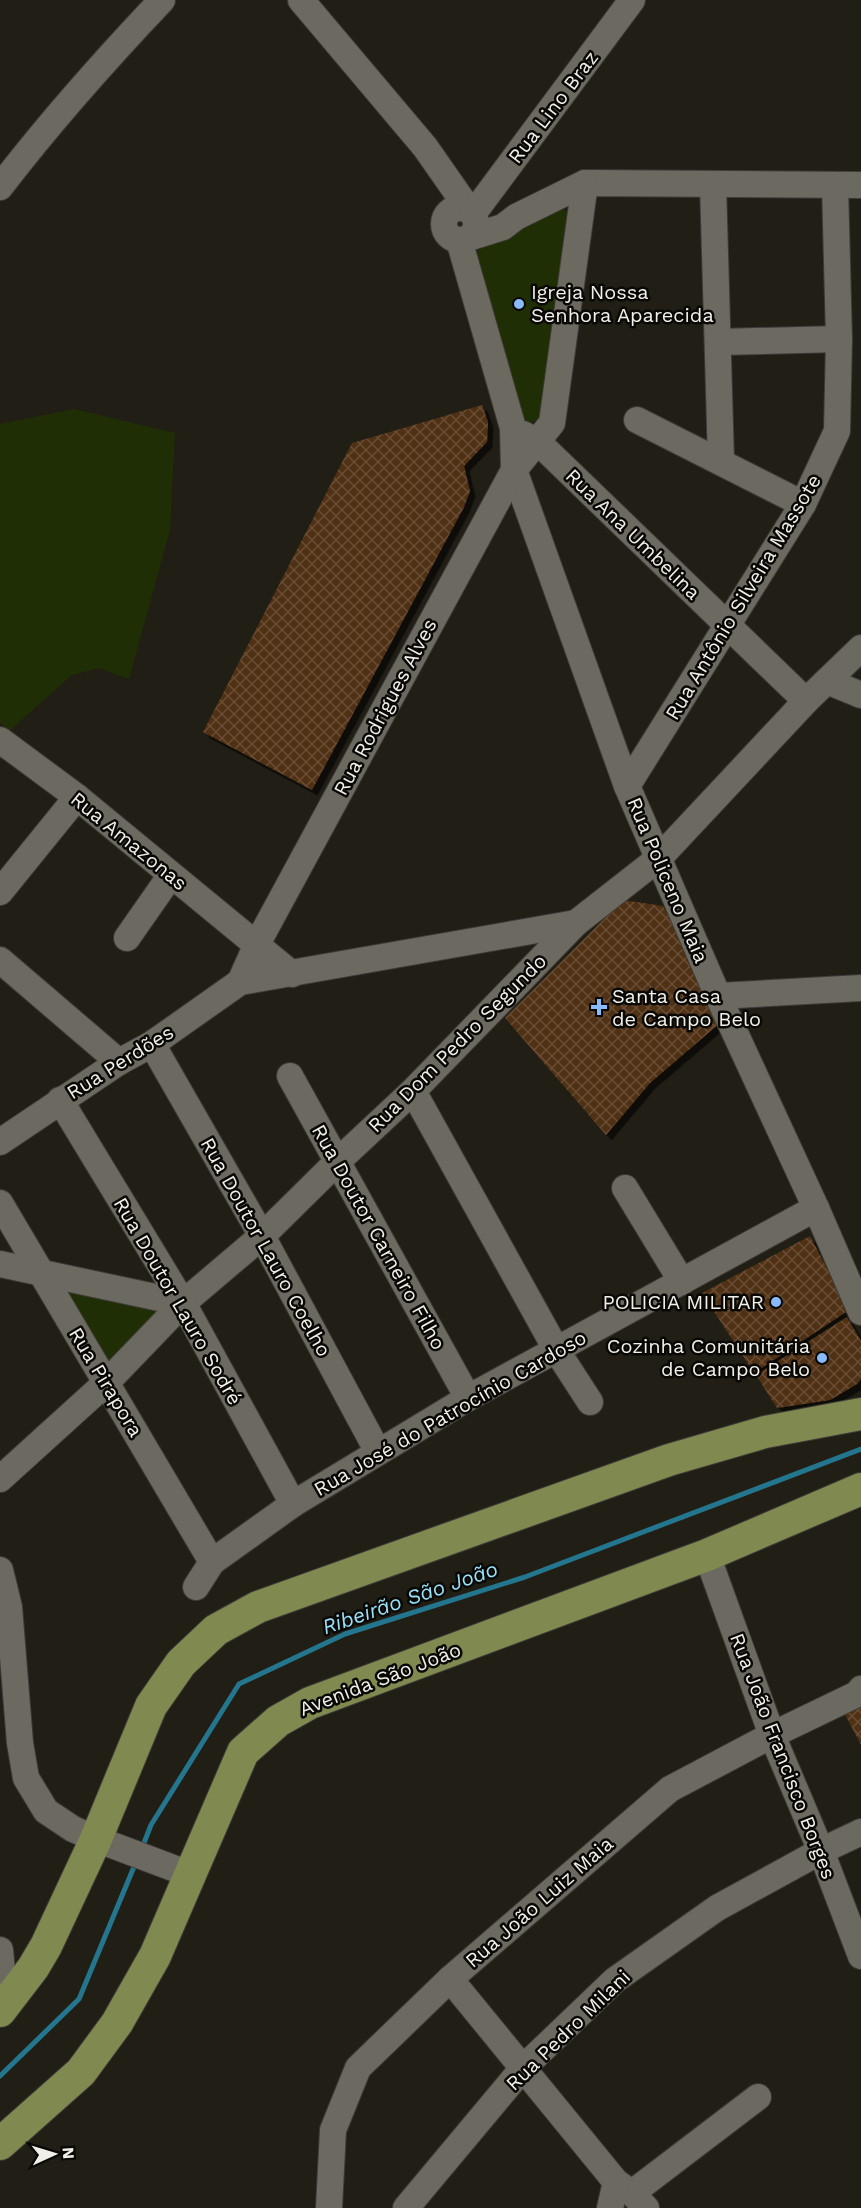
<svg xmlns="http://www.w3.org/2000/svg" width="861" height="2208" font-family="'Work Sans',sans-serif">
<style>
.green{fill:#202e05}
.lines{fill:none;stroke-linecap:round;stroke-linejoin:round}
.stream{stroke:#24768e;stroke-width:5}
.building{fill:url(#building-cross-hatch);filter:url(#shadow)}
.minor-casing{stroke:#3d3b36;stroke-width:28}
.major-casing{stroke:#3d3b36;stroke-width:34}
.minor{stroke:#6c6960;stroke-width:26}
.major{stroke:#7f8950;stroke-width:32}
.poi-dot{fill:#88bafc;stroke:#090805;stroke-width:2}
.labels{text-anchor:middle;stroke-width:5;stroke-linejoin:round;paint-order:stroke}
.street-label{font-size:20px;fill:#f0efe9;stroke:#090805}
.poi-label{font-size:20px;fill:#f0efe9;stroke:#090805;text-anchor:start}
.water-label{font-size:21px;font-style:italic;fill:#97e1fb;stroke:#090805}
</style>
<defs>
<pattern id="building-cross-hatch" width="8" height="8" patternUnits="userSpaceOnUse" patternTransform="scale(1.5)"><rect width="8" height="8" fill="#503012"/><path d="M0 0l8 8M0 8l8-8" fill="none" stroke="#6a4e34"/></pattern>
<filter id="shadow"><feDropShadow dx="5.5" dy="5.5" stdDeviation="0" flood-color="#0009"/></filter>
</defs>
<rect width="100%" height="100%" fill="#211e16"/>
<g class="green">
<path d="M 555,209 L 565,210 L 572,222 L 544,414 L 531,423 L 524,419 L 473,265 L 477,251 Z"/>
<path d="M 74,409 L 175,433 L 170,530 L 129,679 L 99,668 L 72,675 L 10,730 L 0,723 L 0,424 Z"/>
<path d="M 62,1290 L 167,1311 L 107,1371 Z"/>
</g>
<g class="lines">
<g class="stream">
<path d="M 142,1848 L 151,1825 L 239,1684 L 345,1634 L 525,1577 L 861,1449"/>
<path d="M 0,2076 L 79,1999 L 136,1862"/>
</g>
</g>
<g class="building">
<path d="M 482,405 L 488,422 L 487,442 L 464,466 L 470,491 L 464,507 L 312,790 L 203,732 L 352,443 Z"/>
<path d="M 623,900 L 663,906 L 690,955 L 721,1022 L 650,1083 L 606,1135 L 505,1018 Z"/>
<path d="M 810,1236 L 849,1310 L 754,1373 L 702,1293 Z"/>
<path d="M 847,1317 L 861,1341 L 861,1379 L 857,1384 L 830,1400 L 777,1408 L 756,1375 Z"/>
<path d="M 861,1695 L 861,1745 L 839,1703 Z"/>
</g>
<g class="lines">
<defs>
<g id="minor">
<path d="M 301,0 L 425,147 L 469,210"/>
<path d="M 713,184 L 721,461"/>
<path d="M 0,187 C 50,122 105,60 162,0"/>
<circle cx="460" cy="224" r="16"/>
<path d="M 473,214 L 632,0"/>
<path d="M 468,238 L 503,227 L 516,217 L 585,183 L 861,185"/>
<path d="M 459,240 L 513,428 L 514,470 L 627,786 L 718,996 L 816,1208 L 861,1312"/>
<path d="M 719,342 L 839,339"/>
<path d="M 637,420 L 803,504"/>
<path d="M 523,434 L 538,442 L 806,701"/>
<path d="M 827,681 L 861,695"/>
<path d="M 0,740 L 77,797 L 292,974"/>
<path d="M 627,786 L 803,504 L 837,431 L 839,339 L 835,185"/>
<path d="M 0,892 L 77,797"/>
<path d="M 127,938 L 171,875"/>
<path d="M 0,960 L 119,1062"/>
<path d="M 240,982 L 257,944 L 514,470 L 552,423 L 585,183"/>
<path d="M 718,996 L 861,988"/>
<path d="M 152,1044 L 262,1236 L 378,1452"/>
<path d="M 290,1076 L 468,1398"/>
<path d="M 413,1091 L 557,1351 L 590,1402"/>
<path d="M 60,1100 L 183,1303 L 293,1504"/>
<path d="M 0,1142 L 119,1062 L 152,1044 L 240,982 L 576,923"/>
<path d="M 625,1188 L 682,1282"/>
<path d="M 0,1203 L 212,1562"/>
<path d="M 0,1264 L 183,1303 L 262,1236 L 338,1161 L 413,1091 L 576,923 L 659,858 L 806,701 L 861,648"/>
<path d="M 0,1479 L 107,1382 L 183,1303"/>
<path d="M 707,1555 L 772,1735 L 821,1851 L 861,1956"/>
<path d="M 0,1570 L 9,1607 L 20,1743 L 26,1778 L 46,1811 L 73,1829 L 96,1839 L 189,1874"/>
<path d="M 196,1587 L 212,1562 L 293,1504 L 468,1398 L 816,1208"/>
<path d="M 0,1950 L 5,2006"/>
<path d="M 450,1979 L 616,2182 L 632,2193 L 646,2208"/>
<path d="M 632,2193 L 758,2097"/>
<path d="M 329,2208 L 333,2130 L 358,2068 L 450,1979 L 670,1789 L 772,1735 L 857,1694 L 861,1689"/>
<path d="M 406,2208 L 523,2068 L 615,1980 L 717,1908 L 821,1851 L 861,1832"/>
<path d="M 610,2208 L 616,2182"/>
</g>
<g id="major">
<path d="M 0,2011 L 33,1968 L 46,1946 L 96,1839 L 151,1706 L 181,1663 L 216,1630 L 258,1607 L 669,1460 L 765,1432 L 861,1414"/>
<path d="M 0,2144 L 81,2072 L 117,2023 L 155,1956 L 243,1752 L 278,1721 L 310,1703 L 707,1555 L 861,1489"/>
</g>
</defs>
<use href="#minor" class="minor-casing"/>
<use href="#major" class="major-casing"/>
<use href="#minor" class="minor"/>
<use href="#major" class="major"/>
</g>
<g class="poi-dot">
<circle cx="519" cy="304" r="6"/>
<path d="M596 998h6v6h6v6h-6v6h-6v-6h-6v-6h6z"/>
<circle cx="776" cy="1302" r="6"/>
<circle cx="822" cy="1358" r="6"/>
</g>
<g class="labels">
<g class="street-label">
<text transform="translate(553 107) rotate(-53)" y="7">Rua Lino Braz</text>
<text transform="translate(633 534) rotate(44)" y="7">Rua Ana Umbelina</text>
<text transform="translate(743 597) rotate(-59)" y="7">Rua Antônio Silveira Massote</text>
<text transform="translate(385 707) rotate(-62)" y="7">Rua Rodrigues Alves</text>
<text transform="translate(129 841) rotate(39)" y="7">Rua Amazonas</text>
<text transform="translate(668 880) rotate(67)" y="7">Rua Policeno Maia</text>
<text transform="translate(457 1043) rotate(-45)" y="7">Rua Dom Pedro Segundo</text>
<text transform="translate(120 1062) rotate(-32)" y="7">Rua Perdões</text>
<text transform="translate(379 1237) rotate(61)" y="7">Rua Doutor Carneiro Filho</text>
<text transform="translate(266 1247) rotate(61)" y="7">Rua Doutor Lauro Coelho</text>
<text transform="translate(178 1301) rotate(60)" y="7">Rua Doutor Lauro Sodré</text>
<text transform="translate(106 1382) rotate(59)" y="7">Rua Pirapora</text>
<text transform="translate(450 1413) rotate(-30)" y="7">Rua José do Patrocínio Cardoso</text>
<text transform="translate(380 1679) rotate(-21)" y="7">Avenida São João</text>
<text transform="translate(783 1756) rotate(69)" y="7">Rua João Francisco Borges</text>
<text transform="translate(539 1902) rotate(-41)" y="7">Rua João Luiz Maia</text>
<text transform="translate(568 2030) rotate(-44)" y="7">Rua Pedro Milani</text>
</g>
<g class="poi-label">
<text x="531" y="299">Igreja Nossa<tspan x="531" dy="23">Senhora Aparecida</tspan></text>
<text x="612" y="1003">Santa Casa<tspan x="612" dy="23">de Campo Belo</tspan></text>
<text x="764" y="1309" text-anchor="end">POLICIA MILITAR</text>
<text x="810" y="1353" text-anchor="end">Cozinha Comunitária<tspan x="810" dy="23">de Campo Belo</tspan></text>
</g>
<g class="water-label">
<text transform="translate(410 1598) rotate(-19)" y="7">Ribeirão São João</text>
</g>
</g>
<g transform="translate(54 2154) rotate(86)" stroke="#090805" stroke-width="4.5" paint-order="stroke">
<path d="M0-4.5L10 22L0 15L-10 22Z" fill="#f0efe9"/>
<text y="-9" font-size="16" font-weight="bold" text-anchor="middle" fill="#f0efe9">N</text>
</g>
</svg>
